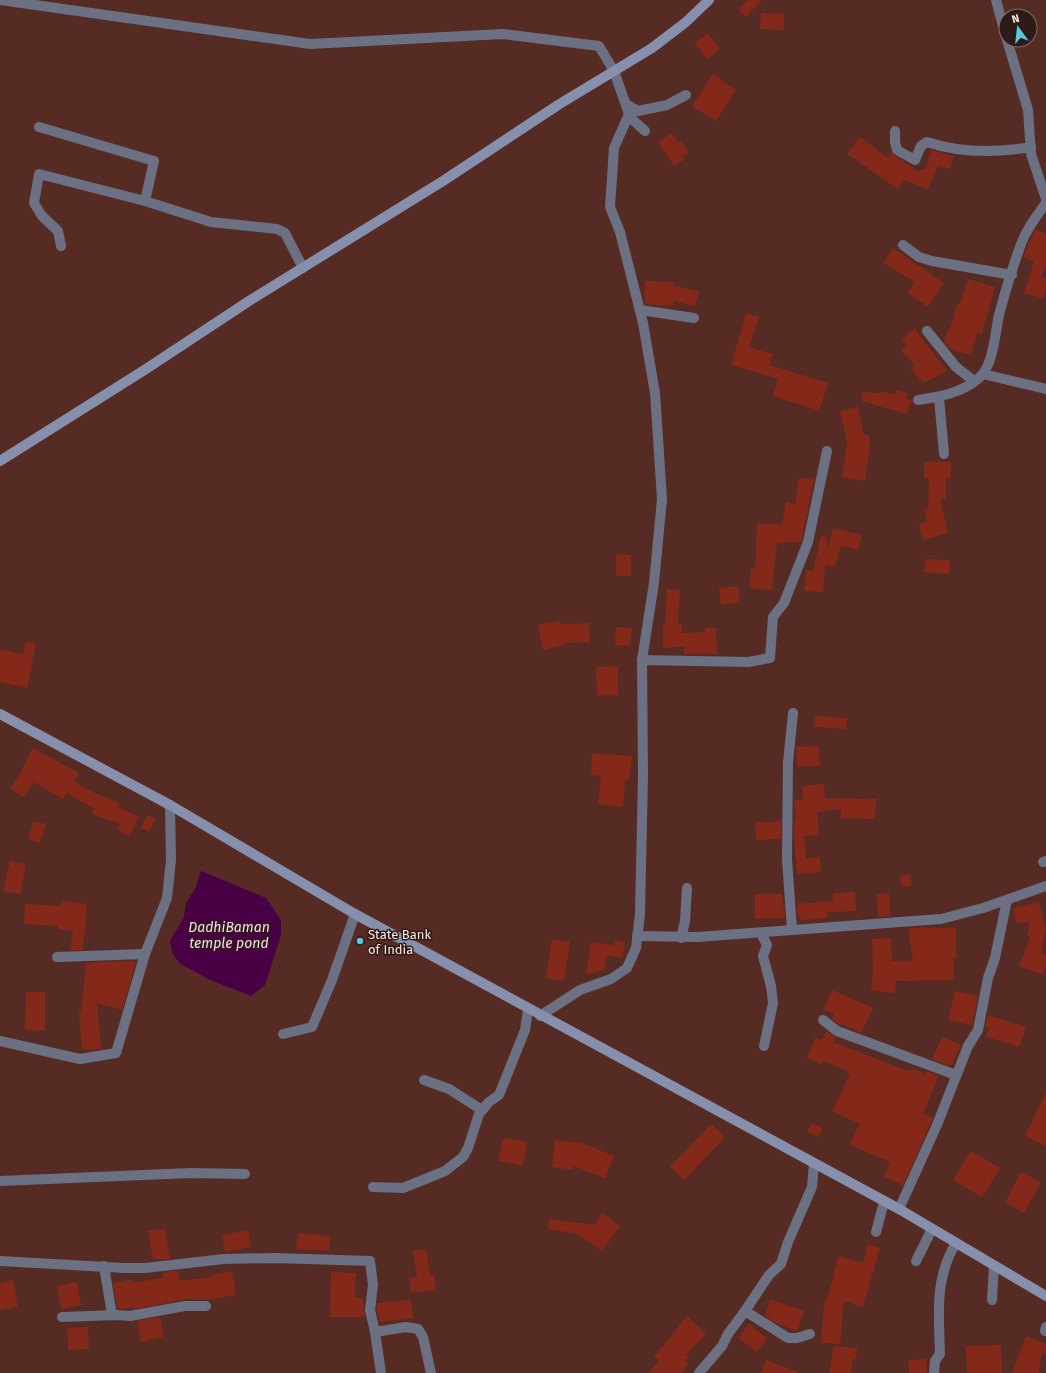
<svg xmlns="http://www.w3.org/2000/svg" width="1046" height="1373" font-family="'Fira Sans',sans-serif">
<style>
.water{fill:#490044}
.building{fill:#84291a}
.lines{fill:none;stroke-linecap:round;stroke-linejoin:round}
.street{stroke:#6b7083;stroke-width:10}
.secondary{stroke:#868fac;stroke-width:10}
.poi-dot{fill:#55cae0;stroke:#2e1b17;stroke-width:1.5}
.labels{text-anchor:middle;stroke-width:3;stroke-linejoin:round;paint-order:stroke}
.poi-label{font-size:13px;fill:#fde6e2;stroke:#2e1b17;text-anchor:start}
.water-label{font-size:14px;font-style:italic;fill:#fed5f7;stroke:#2e1b17}
</style>
<rect width="100%" height="100%" fill="#562b23"/>
<path class="water" d="M 201,871 L 266,898 L 281,920 L 281,935 L 265,985 L 251,996 L 210,980 L 179,963 L 172,952 L 170,941 L 184,917 L 186,903 L 195,889 Z"/>
<g class="building">
<path d="M 748,0 L 762,0 L 746,17 L 738,10 Z"/>
<path d="M 761,13 L 784,14 L 784,30 L 760,29 Z"/>
<path d="M 708,33 L 720,49 L 707,59 L 695,43 Z"/>
<path d="M 713,74 L 736,90 L 716,121 L 692,106 Z"/>
<path d="M 672,133 L 678,143 L 681,141 L 689,152 L 682,156 L 685,159 L 674,166 L 658,142 Z"/>
<path d="M 860,137 L 888,158 L 891,153 L 919,172 L 921,169 L 925,170 L 931,150 L 954,156 L 950,169 L 938,166 L 928,189 L 904,180 L 898,189 L 847,154 Z"/>
<path d="M 1035,230 L 1046,234 L 1046,266 L 1041,277 L 1046,279 L 1046,290 L 1043,299 L 1024,293 L 1034,262 L 1023,257 Z"/>
<path d="M 893,248 L 944,283 L 928,307 L 907,293 L 915,282 L 883,263 Z"/>
<path d="M 968,279 L 995,287 L 982,334 L 977,333 L 971,355 L 950,349 L 944,342 L 948,329 L 950,330 L 957,303 L 960,304 Z"/>
<path d="M 645,281 L 674,282 L 674,286 L 699,291 L 695,306 L 674,301 L 673,306 L 645,304 Z"/>
<path d="M 746,313 L 759,317 L 749,347 L 773,354 L 769,365 L 828,383 L 819,411 L 773,396 L 778,379 L 731,365 Z"/>
<path d="M 914,328 L 947,371 L 926,382 L 923,382 L 911,369 L 915,365 L 901,351 L 907,345 L 902,340 Z"/>
<path d="M 896,390 L 908,393 L 906,398 L 912,400 L 907,414 L 862,401 L 862,392 L 882,393 L 882,391 L 895,395 Z"/>
<path d="M 858,407 L 864,435 L 869,435 L 870,448 L 865,481 L 842,477 L 847,443 L 840,411 Z"/>
<path d="M 924,462 L 951,462 L 951,478 L 946,478 L 946,499 L 940,499 L 948,533 L 923,540 L 919,524 L 927,522 L 924,509 L 928,508 L 929,478 L 924,478 Z"/>
<path d="M 799,478 L 814,479 L 801,542 L 777,543 L 772,590 L 749,588 L 751,568 L 755,568 L 757,523 L 782,525 L 786,502 L 795,504 Z"/>
<path d="M 833,528 L 862,535 L 858,550 L 841,546 L 835,567 L 825,565 L 823,592 L 804,591 L 806,570 L 813,571 L 821,536 L 827,537 L 827,551 Z"/>
<path d="M 616,554 L 631,555 L 631,576 L 616,576 Z"/>
<path d="M 925,559 L 950,560 L 949,574 L 924,572 Z"/>
<path d="M 738,586 L 740,602 L 721,605 L 719,588 Z"/>
<path d="M 667,589 L 680,590 L 678,624 L 682,624 L 682,633 L 705,632 L 705,628 L 716,628 L 717,654 L 684,654 L 684,647 L 663,648 L 663,625 L 665,625 Z"/>
<path d="M 560,621 L 561,624 L 589,623 L 590,642 L 565,643 L 565,645 L 543,650 L 538,625 Z"/>
<path d="M 616,627 L 632,628 L 630,646 L 615,645 Z"/>
<path d="M 26,642 L 36,644 L 27,688 L 0,682 L 0,649 L 23,654 Z"/>
<path d="M 618,666 L 618,695 L 597,695 L 596,667 Z"/>
<path d="M 815,716 L 847,718 L 846,729 L 814,727 Z"/>
<path d="M 818,746 L 820,766 L 797,767 L 796,747 Z"/>
<path d="M 33,748 L 79,773 L 74,781 L 92,792 L 120,803 L 118,807 L 139,817 L 129,836 L 117,830 L 120,824 L 92,814 L 94,809 L 67,793 L 63,799 L 34,782 L 23,797 L 10,788 L 23,770 L 22,769 Z"/>
<path d="M 592,753 L 632,756 L 629,780 L 625,780 L 623,807 L 598,804 L 601,776 L 591,775 Z"/>
<path d="M 824,784 L 825,798 L 876,799 L 875,819 L 841,818 L 841,809 L 817,812 L 819,835 L 804,836 L 806,858 L 820,857 L 821,872 L 797,874 L 794,838 L 794,820 L 796,820 L 794,800 L 803,799 L 802,786 Z"/>
<path d="M 147,815 L 156,819 L 149,832 L 141,828 Z"/>
<path d="M 33,821 L 46,824 L 40,843 L 28,839 Z"/>
<path d="M 781,821 L 781,839 L 756,840 L 755,823 Z"/>
<path d="M 10,861 L 26,864 L 20,894 L 3,891 Z"/>
<path d="M 910,874 L 912,886 L 902,887 L 900,876 Z"/>
<path d="M 855,892 L 856,911 L 827,912 L 828,918 L 800,920 L 800,918 L 798,918 L 797,904 L 833,901 L 833,893 Z"/>
<path d="M 889,893 L 890,916 L 878,917 L 877,894 Z"/>
<path d="M 755,894 L 782,894 L 785,918 L 755,919 Z"/>
<path d="M 62,901 L 87,904 L 85,932 L 82,950 L 70,950 L 73,931 L 58,929 L 58,926 L 24,924 L 25,904 L 61,906 Z"/>
<path d="M 1039,902 L 1046,929 L 1041,953 L 1046,955 L 1046,966 L 1043,975 L 1019,966 L 1030,937 L 1027,936 L 1030,921 L 1017,924 L 1013,908 Z"/>
<path d="M 926,927 L 926,928 L 956,928 L 956,958 L 953,958 L 954,980 L 896,981 L 895,993 L 871,990 L 873,970 L 872,939 L 891,938 L 892,961 L 913,961 L 908,929 Z"/>
<path d="M 552,939 L 570,942 L 564,981 L 546,978 Z"/>
<path d="M 615,940 L 625,942 L 622,958 L 607,955 L 604,970 L 586,974 L 591,942 L 614,945 Z"/>
<path d="M 130,961 L 136,962 L 122,1010 L 97,1003 L 101,1049 L 82,1050 L 79,1013 L 81,1013 L 86,963 Z"/>
<path d="M 832,990 L 873,1008 L 861,1033 L 841,1024 L 840,1025 L 832,1019 L 834,1014 L 824,1009 Z"/>
<path d="M 955,991 L 978,996 L 972,1025 L 948,1020 Z"/>
<path d="M 26,992 L 45,992 L 45,1031 L 25,1030 Z"/>
<path d="M 988,1015 L 1026,1027 L 1019,1047 L 986,1036 L 989,1028 L 985,1027 Z"/>
<path d="M 826,1031 L 835,1037 L 833,1042 L 907,1071 L 908,1069 L 912,1070 L 913,1069 L 926,1074 L 927,1071 L 939,1076 L 923,1114 L 933,1118 L 903,1185 L 884,1177 L 890,1162 L 850,1145 L 859,1124 L 832,1111 L 850,1074 L 846,1072 L 846,1070 L 823,1061 L 822,1064 L 807,1058 L 815,1038 L 822,1040 Z"/>
<path d="M 942,1037 L 961,1045 L 951,1066 L 932,1059 Z"/>
<path d="M 1046,1093 L 1046,1146 L 1025,1136 Z"/>
<path d="M 812,1123 L 823,1128 L 818,1137 L 807,1132 Z"/>
<path d="M 711,1124 L 725,1137 L 684,1180 L 670,1167 Z"/>
<path d="M 503,1138 L 527,1142 L 523,1166 L 498,1161 Z"/>
<path d="M 555,1140 L 582,1143 L 614,1156 L 605,1178 L 573,1166 L 573,1170 L 552,1167 Z"/>
<path d="M 971,1151 L 1000,1168 L 982,1197 L 953,1180 Z"/>
<path d="M 1021,1172 L 1041,1182 L 1024,1213 L 1005,1203 Z"/>
<path d="M 602,1213 L 620,1226 L 602,1251 L 578,1234 L 548,1229 L 549,1219 L 594,1225 Z"/>
<path d="M 165,1229 L 170,1259 L 153,1259 L 148,1231 Z"/>
<path d="M 248,1230 L 251,1247 L 225,1252 L 222,1235 Z"/>
<path d="M 298,1233 L 330,1236 L 329,1251 L 296,1249 Z"/>
<path d="M 868,1244 L 880,1248 L 863,1307 L 844,1301 L 840,1344 L 821,1343 L 824,1305 L 835,1275 L 833,1275 L 839,1256 L 863,1263 Z"/>
<path d="M 426,1249 L 430,1276 L 434,1275 L 436,1290 L 411,1293 L 409,1278 L 417,1277 L 413,1251 Z"/>
<path d="M 172,1271 L 178,1271 L 180,1281 L 213,1277 L 212,1275 L 232,1271 L 236,1295 L 207,1300 L 187,1299 L 134,1309 L 134,1307 L 118,1309 L 113,1283 L 131,1279 L 132,1283 L 163,1278 L 162,1273 Z"/>
<path d="M 331,1272 L 356,1273 L 355,1298 L 363,1298 L 365,1317 L 330,1317 Z"/>
<path d="M 13,1280 L 18,1306 L 0,1310 L 0,1283 Z"/>
<path d="M 77,1282 L 81,1305 L 61,1309 L 57,1286 Z"/>
<path d="M 770,1299 L 804,1311 L 797,1331 L 778,1324 L 765,1316 Z"/>
<path d="M 411,1300 L 413,1318 L 380,1322 L 377,1310 L 377,1303 Z"/>
<path d="M 687,1316 L 706,1334 L 686,1355 L 689,1357 L 685,1361 L 689,1364 L 681,1373 L 648,1373 L 659,1361 L 654,1357 Z"/>
<path d="M 160,1317 L 164,1337 L 141,1342 L 137,1321 Z"/>
<path d="M 749,1324 L 767,1338 L 757,1352 L 738,1338 Z"/>
<path d="M 88,1327 L 89,1349 L 68,1350 L 67,1328 Z"/>
<path d="M 1026,1336 L 1046,1344 L 1046,1354 L 1042,1353 L 1039,1373 L 1012,1373 Z"/>
<path d="M 1001,1345 L 1002,1373 L 967,1373 L 966,1346 Z"/>
<path d="M 834,1346 L 857,1348 L 856,1359 L 853,1359 L 851,1373 L 829,1373 Z"/>
<path d="M 926,1359 L 927,1373 L 909,1373 L 908,1360 Z"/>
<path d="M 766,1360 L 798,1372 L 798,1373 L 761,1373 Z"/>
</g>
<g class="lines">
<g class="street">
<path d="M 0,0 L 310,44 L 503,34 L 599,46 L 614,71 L 629,114 L 614,148 L 610,207 L 620,232 L 643,323 L 655,393 L 662,499 L 654,583 L 642,660 L 643,775 L 640,914 L 636,948 L 627,968 L 611,979 L 580,990 L 540,1016"/>
<path d="M 996,0 L 1006,37"/>
<path d="M 1007,40 L 1028,110 L 1031,154 L 1046,199"/>
<path d="M 626,104 L 638,111 L 667,105 L 686,95"/>
<path d="M 628,108 L 633,120 L 645,131"/>
<path d="M 39,127 L 154,161 L 145,201"/>
<path d="M 895,131 L 895,142 L 897,150 L 915,160 L 921,146 L 927,142 C 960,153 996,153 1031,147"/>
<path d="M 903,245 L 919,257 L 932,261 L 1012,275"/>
<path d="M 61,246 L 58,231 L 42,216 L 34,203 L 39,174 L 145,201 L 211,222 L 277,229 L 285,233 L 303,268"/>
<path d="M 640,310 L 694,318"/>
<path d="M 927,331 L 956,367 L 974,381"/>
<path d="M 983,374 L 1046,389"/>
<path d="M 939,397 L 944,454"/>
<path d="M 918,400 C 939,397 962,393 979,378 C 994,365 995,332 999,315 C 1005,292 1012,269 1020,247 C 1025,231 1036,217 1046,203"/>
<path d="M 642,660 L 748,662 L 770,658 L 773,617 L 784,603 L 808,542 L 827,451"/>
<path d="M 1043,862 L 1046,861"/>
<path d="M 792,930 L 787,859 L 788,763 L 793,713"/>
<path d="M 761,933 L 767,945 L 763,956 L 771,986 L 773,1003 L 764,1046"/>
<path d="M 637,936 L 698,937 L 941,919 L 983,908 L 1046,886"/>
<path d="M 681,938 L 685,921 L 687,888"/>
<path d="M 57,957 L 145,954"/>
<path d="M 823,1020 L 837,1031 L 956,1075"/>
<path d="M 283,1034 L 312,1027 L 332,980 L 355,914"/>
<path d="M 0,1041 L 80,1059 L 116,1053 L 145,954 L 167,898 L 171,860 L 170,805"/>
<path d="M 424,1080 L 449,1089 L 482,1110"/>
<path d="M 0,1181 L 191,1173 L 245,1174"/>
<path d="M 373,1187 L 403,1188 L 445,1171 L 463,1157 L 468,1148 L 479,1114 L 489,1102 L 499,1095 L 525,1030 L 528,1010"/>
<path d="M 899,1209 L 937,1125 L 968,1046 L 978,1030 L 988,978 L 995,958 L 1007,900"/>
<path d="M 876,1232 L 884,1202"/>
<path d="M 0,1261 L 124,1268 L 145,1268 L 224,1259 L 275,1258 L 370,1261 L 373,1285 L 370,1310 L 375,1332 L 381,1373"/>
<path d="M 916,1261 L 932,1229"/>
<path d="M 104,1266 L 112,1315"/>
<path d="M 992,1300 L 994,1266"/>
<path d="M 745,1311 L 788,1338 L 797,1338 L 810,1334"/>
<path d="M 62,1317 L 116,1315 L 130,1316 L 185,1306 L 206,1306"/>
<path d="M 1045,1331 L 1046,1327"/>
<path d="M 375,1332 L 406,1327 L 418,1329 L 423,1337 L 431,1373"/>
<path d="M 699,1373 L 722,1346 L 728,1334 L 745,1311 L 769,1275 L 781,1264 L 788,1242 L 812,1187 L 814,1163"/>
<path d="M 934,1373 L 935,1361 L 940,1354 C 939,1315 934,1279 956,1243"/>
</g>
<g class="secondary">
<path d="M 0,461 L 146,369 L 249,301 L 443,181 L 558,105 L 652,48 L 686,22 L 709,0"/>
<path d="M 0,714 L 170,805 L 355,914 L 899,1209 L 1046,1296"/>
</g>
</g>
<circle class="poi-dot" cx="360" cy="941" r="4"/>
<g class="labels">
<g class="poi-label">
<text x="368" y="939">State Bank<tspan x="368" dy="15">of India</tspan></text>
</g>
<g class="water-label">
<text x="229" y="932">DadhiBaman<tspan x="229" dy="16">temple pond</tspan></text>
</g>
</g>
<g transform="translate(1018 28) rotate(345)"><circle r="19" fill="#2e1b17" stroke="#816c68"/>
<path d="M0-3L7 15L0 10L-7 15Z" fill="#55cae0"/>
<text y="-6" font-size="11" font-weight="bold" text-anchor="middle" fill="#fde6e2">N</text>
</g>
</svg>
